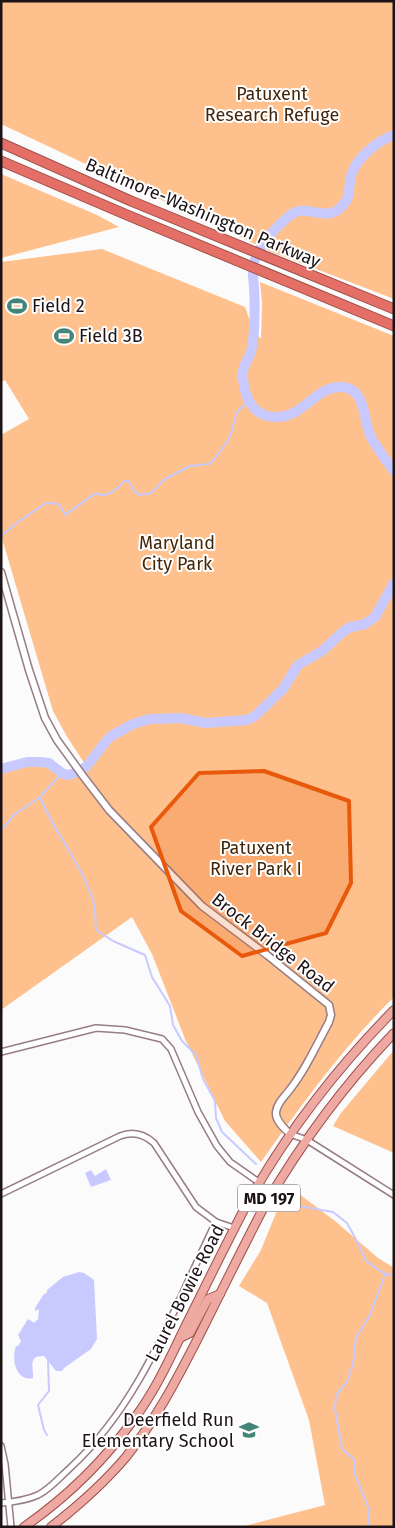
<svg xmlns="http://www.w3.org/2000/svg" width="395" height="1528" font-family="'Fira Sans',sans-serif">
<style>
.green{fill:#fec08c}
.water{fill:#c8caff}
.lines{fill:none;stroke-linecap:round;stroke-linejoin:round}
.stream{stroke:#c8caff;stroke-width:2}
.river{stroke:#c8caff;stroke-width:10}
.minor-casing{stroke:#977d87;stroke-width:8}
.tertiary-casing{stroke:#977d87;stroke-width:9}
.primary-casing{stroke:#9e4f4a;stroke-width:10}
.motorway-casing{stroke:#9e4f4a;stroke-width:11}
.minor{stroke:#fff;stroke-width:5}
.tertiary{stroke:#fff;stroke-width:6}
.primary{stroke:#efa9a3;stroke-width:8}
.motorway{stroke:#e46f66;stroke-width:9}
.marked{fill:#e8590c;fill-opacity:0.2;stroke:#e8590c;stroke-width:4;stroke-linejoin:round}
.labels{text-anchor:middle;stroke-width:4;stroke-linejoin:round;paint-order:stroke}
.shield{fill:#fff;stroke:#615a5d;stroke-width:1}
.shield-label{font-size:16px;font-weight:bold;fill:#1d1317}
.park-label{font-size:18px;fill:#442609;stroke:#fff}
.street-label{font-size:18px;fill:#1d1317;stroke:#fff}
.poi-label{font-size:18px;fill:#1d1317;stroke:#fff;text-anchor:start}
</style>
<rect width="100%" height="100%" fill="#fbfbfb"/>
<g class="green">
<path d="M 1,1 L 394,1 L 394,299 L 272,252 L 1,124 Z"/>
<path d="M 1,174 L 97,215 L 119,227 L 1,258 Z"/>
<path d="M 102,249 L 245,307 L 253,329 L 261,339 L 262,303 L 260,282 L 394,336 L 394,997 C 343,1047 302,1104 261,1162 L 225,1121 L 185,1039 L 152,954 L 132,917 L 1,1010 L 1,769 C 14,763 34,758 48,763 C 55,765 60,772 68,775 L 86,766 L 66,735 L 53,711 L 1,535 L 1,435 L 29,419 L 5,380 L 1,382 L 1,262 Z"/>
<path d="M 394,1050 L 394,1153 L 333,1126 L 341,1113 Z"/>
<path d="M 291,1188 L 335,1221 L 378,1258 L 394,1268 L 394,1527 L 241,1527 L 325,1505 L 309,1420 L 267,1303 L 239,1286 L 261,1250 L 276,1213 Z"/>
</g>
<g class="water">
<path d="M 106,1169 L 111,1180 L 91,1187 L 85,1173 L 91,1170 L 95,1176 Z"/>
<path d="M 79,1272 L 84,1273 L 94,1280 L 97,1339 L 91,1349 L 64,1368 L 62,1371 L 56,1371 L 44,1356 C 27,1355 34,1368 33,1378 C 16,1382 11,1359 16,1346 L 18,1346 L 21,1341 L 18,1335 L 28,1319 L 34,1323 L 38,1319 L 39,1309 L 35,1311 L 35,1308 L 44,1294 L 47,1293 L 47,1290 L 63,1277 Z"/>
</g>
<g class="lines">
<g class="stream">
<path d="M 1,536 L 18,522 L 46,503 L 59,504 L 65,515 L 93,495 C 100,492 93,494 101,495 C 110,495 119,488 124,481 L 129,481 L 135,492 L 141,495 L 151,493 L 165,479 L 190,466 L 209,464 L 214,460 L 230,437 L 237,412 L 249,400"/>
<path d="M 62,773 L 40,797 C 55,834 83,865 94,904 C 96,912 95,922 96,930 L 113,941 L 145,955 L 152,977 L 170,1006 L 173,1025 L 182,1041 L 196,1055 L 203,1079 L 215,1101 L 216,1118 L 222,1132 L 256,1164"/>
<path d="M 1,830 L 15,814 L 39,798"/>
<path d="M 291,1193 L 299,1206 L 333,1212 L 347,1223 L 358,1243 L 366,1261 L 385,1274 L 370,1315 L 356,1337 L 353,1364 L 347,1382 L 336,1395 L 335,1409 L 342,1449 L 355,1460 L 354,1472 L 368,1507 L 368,1527"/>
<path d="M 386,1274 L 394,1275"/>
<path d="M 47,1435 L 44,1430 L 38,1405 L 49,1391 L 48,1361"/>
</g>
<g class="river">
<path d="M 394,135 C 377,141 356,158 351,176 C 347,189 353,195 341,207 C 325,224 306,201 289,216 C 276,227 263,241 256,257 C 251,267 253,276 254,287 C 255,302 255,332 252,347 C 250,360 241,364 243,379 C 244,390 247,401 255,409 C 261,415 268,417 276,417 C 304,417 315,387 340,387 C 367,387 362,419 371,437 C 377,449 386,460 394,471"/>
<path d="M 1,769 L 27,762 L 40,762 L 49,763 L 62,773 L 68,775 L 72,774 L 86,767 L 107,740 L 113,735 L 133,724 L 150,719 L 181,718 L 206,723 L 247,720 L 255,716 L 283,689 L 298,665 L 322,651 L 345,630 L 351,627 L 365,624 L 375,617 L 394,583"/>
</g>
<defs>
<g id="minor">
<path d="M 1,1052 L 96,1028 L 125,1030 L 162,1039 L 171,1049 L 198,1112 L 217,1146 L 230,1162 L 260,1183"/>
<path d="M 290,1134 L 307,1140 L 394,1195"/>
<path d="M 1,1194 L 120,1136 C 133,1131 144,1134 154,1143 L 196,1207 L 216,1222 L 234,1228"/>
<path d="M 1,1446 L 5,1464 L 11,1527"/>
<path d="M 1,1503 C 13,1502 27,1500 38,1495 C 50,1489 60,1477 70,1468 C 142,1402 174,1307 216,1222"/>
</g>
<path id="tertiary" d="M 1,572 L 29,670 L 45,718 L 57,740 L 83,776 L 109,810 L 202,906 L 267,955 L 329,1005 L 331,1015 L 329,1022 C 316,1046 305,1071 288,1092 C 283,1098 277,1104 276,1112 C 275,1121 285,1129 290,1134"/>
<g id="primary">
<path d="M 180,1338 L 190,1333 L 208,1299 L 220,1294"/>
<path d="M 24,1527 C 67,1497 104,1461 134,1419 C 156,1390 171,1356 187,1323 C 207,1283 227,1242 248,1202 C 288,1131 337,1068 394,1010"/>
<path d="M 51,1527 C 78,1506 104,1483 126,1457 C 155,1421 176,1381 197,1340 C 219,1296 241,1251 264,1207 C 300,1145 344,1085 394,1033"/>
</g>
<g id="motorway">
<path d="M 1,143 L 131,201 L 394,309"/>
<path d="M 1,161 L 127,215 L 394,326"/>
</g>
</defs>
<use href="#minor" class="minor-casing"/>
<use href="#tertiary" class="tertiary-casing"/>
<use href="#primary" class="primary-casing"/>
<use href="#motorway" class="motorway-casing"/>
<use href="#minor" class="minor"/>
<use href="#tertiary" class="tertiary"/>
<use href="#primary" class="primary"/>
<use href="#motorway" class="motorway"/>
</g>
<path class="marked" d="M 264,771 L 349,801 L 351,883 L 326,933 L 242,956 L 181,911 L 151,827 L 199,773 Z"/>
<defs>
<symbol id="stadium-bare" viewBox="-9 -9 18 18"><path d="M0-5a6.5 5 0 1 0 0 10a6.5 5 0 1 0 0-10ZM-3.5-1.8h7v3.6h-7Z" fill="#438679" stroke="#fff" stroke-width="2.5" paint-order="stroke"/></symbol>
<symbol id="school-bare" viewBox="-9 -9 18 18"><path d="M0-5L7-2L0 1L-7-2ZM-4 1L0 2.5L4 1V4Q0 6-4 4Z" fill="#438679" stroke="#fff" stroke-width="2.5" paint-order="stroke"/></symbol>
</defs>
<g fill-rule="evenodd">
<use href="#stadium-bare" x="3" y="292" width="28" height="28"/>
<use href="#stadium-bare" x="50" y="322" width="28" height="28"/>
<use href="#school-bare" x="235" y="1416" width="28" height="28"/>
</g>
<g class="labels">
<rect class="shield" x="238" y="1184.5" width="62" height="27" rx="4"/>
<g class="shield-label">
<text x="269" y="1204">MD 197</text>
</g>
<g class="park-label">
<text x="272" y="100">Patuxent<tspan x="272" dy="21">Research Refuge</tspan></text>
<text x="177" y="549">Maryland<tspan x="177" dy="21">City Park</tspan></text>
<text x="256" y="854">Patuxent<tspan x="256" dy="21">River Park I</tspan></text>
</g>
<g class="street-label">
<text transform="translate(203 213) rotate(23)" y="6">Baltimore-Washington Parkway</text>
<text transform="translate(273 943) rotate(38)" y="6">Brock Bridge Road</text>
<text transform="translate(185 1293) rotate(-63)" y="6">Laurel Bowie Road</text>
</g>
<g class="poi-label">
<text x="32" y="312">Field 2</text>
<text x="79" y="342">Field 3B</text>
<text x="234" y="1426" text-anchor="end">Deerfield Run<tspan x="234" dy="21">Elementary School</tspan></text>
</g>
</g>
<rect width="395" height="1528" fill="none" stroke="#1d1317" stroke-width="5"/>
</svg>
